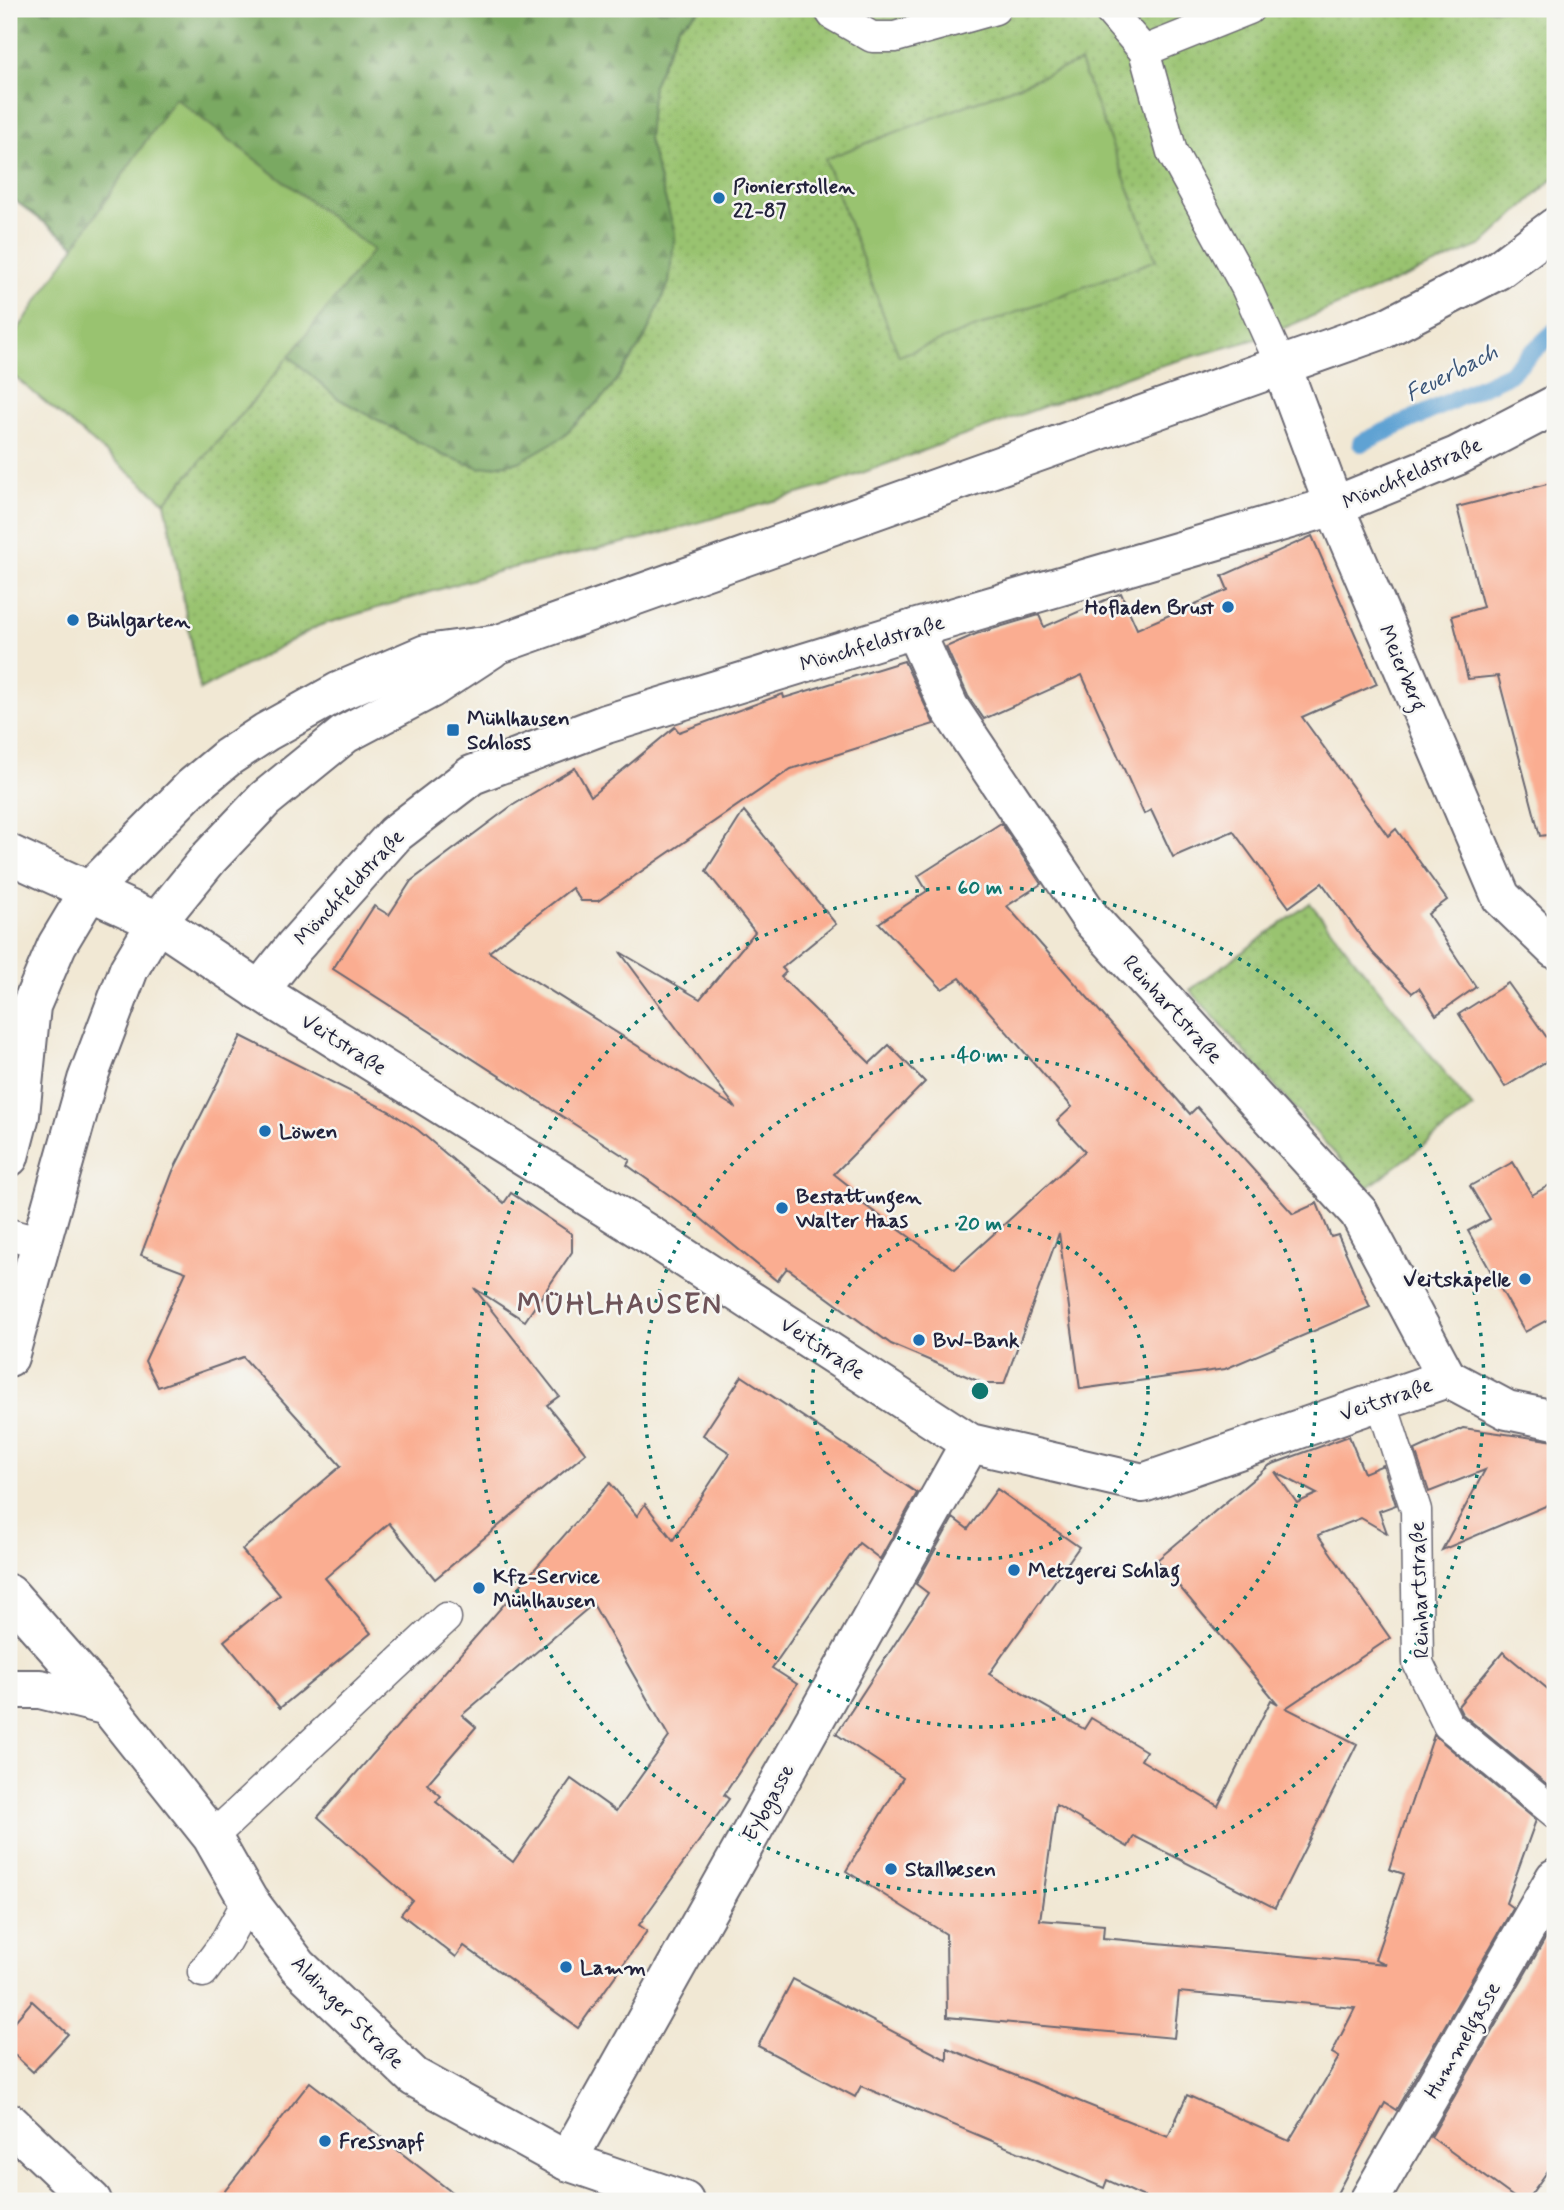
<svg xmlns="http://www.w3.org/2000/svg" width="1564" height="2210" font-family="Mynerve,sans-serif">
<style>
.grass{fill:url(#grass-dots);stroke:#5e7256;stroke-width:2}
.forest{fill:url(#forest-firs);stroke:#4e664e;stroke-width:2}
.pitch{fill:#99c370;stroke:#5e7256;stroke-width:2}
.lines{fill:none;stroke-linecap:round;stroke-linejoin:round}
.stream{stroke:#5ea2d3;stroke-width:18}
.building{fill:#faad91;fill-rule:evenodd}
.lane-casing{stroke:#6a6771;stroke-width:33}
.street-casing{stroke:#6a6771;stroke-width:42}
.secondary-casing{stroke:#6a6771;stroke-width:42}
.lane{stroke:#fff;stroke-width:30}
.street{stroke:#fff;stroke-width:38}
.secondary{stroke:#fff;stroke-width:38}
.ring{fill:none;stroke:#0f766e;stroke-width:3.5;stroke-dasharray:3.5 7}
.poi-dot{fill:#1f6fb2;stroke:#f6f6f2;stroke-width:2.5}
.labels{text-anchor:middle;stroke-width:5;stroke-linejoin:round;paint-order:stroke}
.poi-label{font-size:21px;font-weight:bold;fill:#22223b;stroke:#f6f6f2;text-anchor:start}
.street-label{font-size:21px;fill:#22223b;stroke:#f6f6f2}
.water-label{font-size:23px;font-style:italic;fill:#3a5578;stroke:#f6f6f2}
.district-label{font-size:28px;font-weight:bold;letter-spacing:2px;fill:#6e5359;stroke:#f6f6f2}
.centre{fill:#0f766e;stroke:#f6f6f2;stroke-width:3.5}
.ring-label{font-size:21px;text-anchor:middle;font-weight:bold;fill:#0f766e;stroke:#f6f6f2;stroke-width:5;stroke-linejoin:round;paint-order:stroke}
</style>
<defs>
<pattern id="grass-dots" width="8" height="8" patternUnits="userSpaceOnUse" patternTransform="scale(1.75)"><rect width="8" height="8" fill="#99c370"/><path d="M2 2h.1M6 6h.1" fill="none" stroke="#84a762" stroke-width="1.8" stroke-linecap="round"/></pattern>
<pattern id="forest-firs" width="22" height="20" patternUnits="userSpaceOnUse" patternTransform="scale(1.75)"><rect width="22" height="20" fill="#7aa962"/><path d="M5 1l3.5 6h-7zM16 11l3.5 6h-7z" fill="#648952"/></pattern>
</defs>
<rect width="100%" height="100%" fill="#f6f6f2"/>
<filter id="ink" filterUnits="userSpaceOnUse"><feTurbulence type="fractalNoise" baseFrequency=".0143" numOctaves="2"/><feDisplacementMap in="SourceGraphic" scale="14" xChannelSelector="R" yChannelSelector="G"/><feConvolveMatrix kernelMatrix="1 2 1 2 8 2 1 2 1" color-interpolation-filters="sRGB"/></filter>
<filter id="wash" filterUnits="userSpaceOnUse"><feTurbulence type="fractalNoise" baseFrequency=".00686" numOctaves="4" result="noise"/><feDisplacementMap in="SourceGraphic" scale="28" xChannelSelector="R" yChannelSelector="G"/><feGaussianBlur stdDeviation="1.57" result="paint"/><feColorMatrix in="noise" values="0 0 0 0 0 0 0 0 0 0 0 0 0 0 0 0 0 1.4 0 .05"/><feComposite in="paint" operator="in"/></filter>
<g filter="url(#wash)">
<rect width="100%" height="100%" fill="#f1e8d4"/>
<g class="grass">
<path d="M 9,9 L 1555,9 L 1555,177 L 1482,245 L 1260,338 L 1141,371 L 829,485 L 641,539 L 503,570 L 318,626 L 200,690 L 165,502 L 259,394 L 372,250 L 175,98 L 76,246 L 9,196 Z"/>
<path d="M 1310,903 L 1473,1108 L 1366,1189 L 1190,990 Z"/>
</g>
<path class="forest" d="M 9,9 L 701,9 L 679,26 L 653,85 L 648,139 L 675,233 L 669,283 L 644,340 L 609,391 L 561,438 L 519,462 L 480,468 L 442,455 L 337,398 L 289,356 L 372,250 L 175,98 L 76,246 L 9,196 Z"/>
<g class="pitch">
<path d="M 1080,62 L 1156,260 L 899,356 L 825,159 Z"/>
<path d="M 175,98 L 373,250 L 259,394 L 165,502 L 9,372 L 9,343 Z"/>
</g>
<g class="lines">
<path class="stream" d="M 1361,443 L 1509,374 L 1555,331"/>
</g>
<g id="blocks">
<g class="building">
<path d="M 1555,482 L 1555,834 L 1540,836 L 1498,676 L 1468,679 L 1452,616 L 1483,607 L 1457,507 Z"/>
<path d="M 1312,536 L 1377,684 L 1302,717 L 1388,836 L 1396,829 L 1447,900 L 1428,914 L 1476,987 L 1436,1015 L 1419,988 L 1412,993 L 1373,953 L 1322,883 L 1289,907 L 1233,831 L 1173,857 L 1151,810 L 1144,814 L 1082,675 L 984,719 L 968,696 L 946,647 L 976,634 L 1039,615 L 1044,627 L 1121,593 L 1137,629 L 1228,590 L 1222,576 Z"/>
<path d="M 904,661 L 934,724 L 791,769 L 598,901 L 581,901 L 572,888 L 489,952 L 736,1108 L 620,952 L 700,999 L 755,932 L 706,871 L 744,811 L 836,924 L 782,968 L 786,972 L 781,977 L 870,1063 L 889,1045 L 925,1082 L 834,1174 L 853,1189 L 849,1194 L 955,1269 L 1085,1151 L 1057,1121 L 1072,1107 L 960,978 L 942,989 L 879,923 L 927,891 L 918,876 L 1001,823 L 1041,884 L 1007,906 L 1190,1114 L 1197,1107 L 1293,1214 L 1317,1203 L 1331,1237 L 1338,1235 L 1370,1307 L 1225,1369 L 1080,1389 L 1059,1233 L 1004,1384 L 985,1384 L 891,1344 L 787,1268 L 777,1281 L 693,1212 L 627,1165 L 630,1160 L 333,969 L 374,906 L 389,915 L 411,881 L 510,807 L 575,768 L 591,796 L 675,727 L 679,732 L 783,694 L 784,698 Z"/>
<path d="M 1508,983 L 1555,1049 L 1555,1056 L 1505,1087 L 1459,1014 Z"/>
<path d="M 241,1036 L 389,1111 L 418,1130 L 504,1203 L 511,1193 L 572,1234 L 572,1252 L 525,1321 L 474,1288 L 559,1396 L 547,1405 L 586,1453 L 435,1579 L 389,1523 L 325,1578 L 371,1633 L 280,1708 L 224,1641 L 280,1595 L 242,1550 L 341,1466 L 243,1357 L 158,1387 L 145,1361 L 186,1272 L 141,1255 L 173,1171 Z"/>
<path d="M 1513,1162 L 1532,1195 L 1555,1182 L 1555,1316 L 1525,1332 L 1468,1231 L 1490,1219 L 1470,1186 Z"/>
<path d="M 742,1376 L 917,1493 L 880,1559 L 859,1543 L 772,1668 L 797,1684 L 724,1795 L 729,1799 L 639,1925 L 647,1931 L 578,2028 L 464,1946 L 456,1957 L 401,1914 L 412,1900 L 318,1817 L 610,1483 L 637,1516 L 645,1504 L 673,1540 L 730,1453 L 703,1435 ZM 593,1604 L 669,1737 L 616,1811 L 571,1779 L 513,1862 L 436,1802 L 441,1796 L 427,1784 L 476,1727 L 462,1715 Z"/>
<path d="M 1463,1428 L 1555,1441 L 1555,1502 L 1442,1550 L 1485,1470 L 1429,1492 L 1415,1450 Z"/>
<path d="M 1349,1436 L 1364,1473 L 1383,1465 L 1396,1505 L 1379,1511 L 1387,1533 L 1361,1518 L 1318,1535 L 1390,1638 L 1286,1708 L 1357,1744 L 1275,1908 L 1134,1836 L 1128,1847 L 1056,1805 L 1040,1920 L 1104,1925 L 1103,1938 L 1386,1964 L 1375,1959 L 1404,1874 L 1389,1869 L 1434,1735 L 1536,1820 L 1506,1903 L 1513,1908 L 1396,2110 L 1385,2103 L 1333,2201 L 1153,2201 L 1107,2180 L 1104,2188 L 861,2086 L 855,2097 L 758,2046 L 793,1979 L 947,2060 L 947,2048 L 1168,2137 L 1187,2095 L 1289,2141 L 1339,2057 L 1332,2053 L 1355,2008 L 1179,1992 L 1174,2038 L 947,2017 L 946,1934 L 846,1871 L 903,1778 L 836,1734 L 928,1593 L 916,1584 L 953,1518 L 968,1529 L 997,1489 L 1079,1547 L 989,1674 L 1084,1729 L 1091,1718 L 1146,1751 L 1141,1760 L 1218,1806 L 1271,1700 L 1278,1704 L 1157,1560 L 1270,1465 ZM 1275,1472 L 1317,1494 L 1297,1503 Z"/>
<path d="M 1503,1652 L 1555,1695 L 1555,1769 L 1549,1786 L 1462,1714 L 1458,1706 Z"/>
<path d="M 1548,1934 L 1555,1939 L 1555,2161 L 1526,2201 L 1519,2201 L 1431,2137 Z"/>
<path d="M 32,2001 L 68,2034 L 33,2072 L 9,2050 L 9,2028 Z"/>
<path d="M 310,2082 L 463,2201 L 217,2201 Z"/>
</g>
</g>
</g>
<g filter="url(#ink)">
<use href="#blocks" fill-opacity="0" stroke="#6a6771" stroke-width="2"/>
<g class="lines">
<defs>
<g id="lane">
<path d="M 829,9 L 833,15 L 872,37 L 895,37 L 995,9"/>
<path d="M 1108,9 L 1144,51 L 1172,152 L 1246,287 L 1282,367"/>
<path d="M 1144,51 L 1249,9"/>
<path d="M 9,1234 L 41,1243"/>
<path d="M 1381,1401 L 1416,1510 L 1418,1663 L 1448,1725 L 1555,1813"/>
<path d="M 212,1837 L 446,1618"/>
<path d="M 203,1972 L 224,1944 L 248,1900"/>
</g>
<g id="street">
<path d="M 1282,367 L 1334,506 L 1501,897 L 1555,949"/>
<path d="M 914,629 L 949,707 L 1091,919 L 1359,1213 L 1447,1378"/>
<path d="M 9,854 L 157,922 L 275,1001 L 654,1238 L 970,1443 L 1143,1483 L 1447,1378 L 1507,1410 L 1555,1420"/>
<path d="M 259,991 L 294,947 L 395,834 L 472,775 L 606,724 L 914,629 L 1334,506 L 1457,456 L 1555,405"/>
<path d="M 567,2161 L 970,1443"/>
<path d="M 1369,2201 L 1555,1878"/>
</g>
<g id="secondary">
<path d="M 9,1157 L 20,1115 L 31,1006 L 57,945 L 90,890 L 192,787 L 228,757 L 266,732 L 338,692 L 426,654 L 499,644 L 1384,329 L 1498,270 L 1555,227"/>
<path d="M 9,1357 L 87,1080 L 129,969 L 157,922 L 209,858 L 265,799 L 345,734 L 430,689 L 491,649"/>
<path d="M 9,1594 L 108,1706 L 212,1837 L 248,1900 L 298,1966 L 414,2077 L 567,2161 L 684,2201"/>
<path d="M 9,1689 L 40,1689 L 108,1706"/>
<path d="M 9,2122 L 92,2201"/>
</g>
</defs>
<use href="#lane" class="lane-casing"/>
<use href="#street" class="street-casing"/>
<use href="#secondary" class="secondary-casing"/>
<use href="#lane" class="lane"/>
<use href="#street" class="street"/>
<use href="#secondary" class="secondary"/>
</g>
</g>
<g class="ring">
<circle cx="980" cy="1391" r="168"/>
<circle cx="980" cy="1391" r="336"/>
<circle cx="980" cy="1391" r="504"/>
</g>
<g class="poi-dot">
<circle cx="719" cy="198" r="7"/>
<circle cx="1228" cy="607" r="7"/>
<circle cx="73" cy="620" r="7"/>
<rect x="446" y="723" width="14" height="14" rx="3.5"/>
<circle cx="265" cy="1131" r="7"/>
<circle cx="782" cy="1208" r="7"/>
<circle cx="1525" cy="1279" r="7"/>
<circle cx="919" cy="1340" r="7"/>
<circle cx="1014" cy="1570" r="7"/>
<circle cx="479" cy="1588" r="7"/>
<circle cx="891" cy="1869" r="7"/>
<circle cx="566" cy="1967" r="7"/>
<circle cx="325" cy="2141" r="7"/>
</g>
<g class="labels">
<g class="poi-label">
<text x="733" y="193">Pionierstollen<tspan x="733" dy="24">22-87</tspan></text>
<text x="1214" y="614" text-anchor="end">Hofladen Brust</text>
<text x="87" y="627">Bühlgarten</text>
<text x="467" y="725">Mühlhausen<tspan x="467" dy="24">Schloss</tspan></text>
<text x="279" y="1138">Löwen</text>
<text x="796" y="1203">Bestattungen<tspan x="796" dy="24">Walter Haas</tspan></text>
<text x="1511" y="1286" text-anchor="end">Veitskapelle</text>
<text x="933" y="1347">BW-Bank</text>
<text x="1028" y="1577">Metzgerei Schlag</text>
<text x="493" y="1583">Kfz-Service<tspan x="493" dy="24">Mühlhausen</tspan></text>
<text x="905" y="1876">Stallbesen</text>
<text x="580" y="1974">Lamm</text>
<text x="339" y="2148">Fressnapf</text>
</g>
<g class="street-label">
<text transform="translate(1412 473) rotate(-24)" y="7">Mönchfeldstraße</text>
<text transform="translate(872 643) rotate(-17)" y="7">Mönchfeldstraße</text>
<text transform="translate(1403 668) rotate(67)" y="7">Meierberg</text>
<text transform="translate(349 887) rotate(-47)" y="7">Mönchfeldstraße</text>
<text transform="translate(1173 1009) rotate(48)" y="7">Reinhartstraße</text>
<text transform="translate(344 1044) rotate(32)" y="7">Veitstraße</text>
<text transform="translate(823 1348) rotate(33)" y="7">Veitstraße</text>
<text transform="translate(1386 1399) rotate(-19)" y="7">Veitstraße</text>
<text transform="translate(1419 1590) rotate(-92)" y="7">Reinhartstraße</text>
<text transform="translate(768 1802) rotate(-61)" y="7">Eybgasse</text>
<text transform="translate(348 2012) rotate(45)" y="7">Aldinger Straße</text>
<text transform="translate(1462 2040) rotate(-60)" y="7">Hummelgasse</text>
</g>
<g class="water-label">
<text transform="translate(1451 372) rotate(-27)" y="8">Feuerbach</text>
</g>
<g class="district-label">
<text x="620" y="1313">MÜHLHAUSEN</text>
</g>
</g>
<circle cx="980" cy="1391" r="10" class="centre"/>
<g class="ring-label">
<text x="980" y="894">60 m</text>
<text x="980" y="1062">40 m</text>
<text x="980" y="1230">20 m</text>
</g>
<rect width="1564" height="2210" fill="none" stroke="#f6f6f2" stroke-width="35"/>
</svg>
